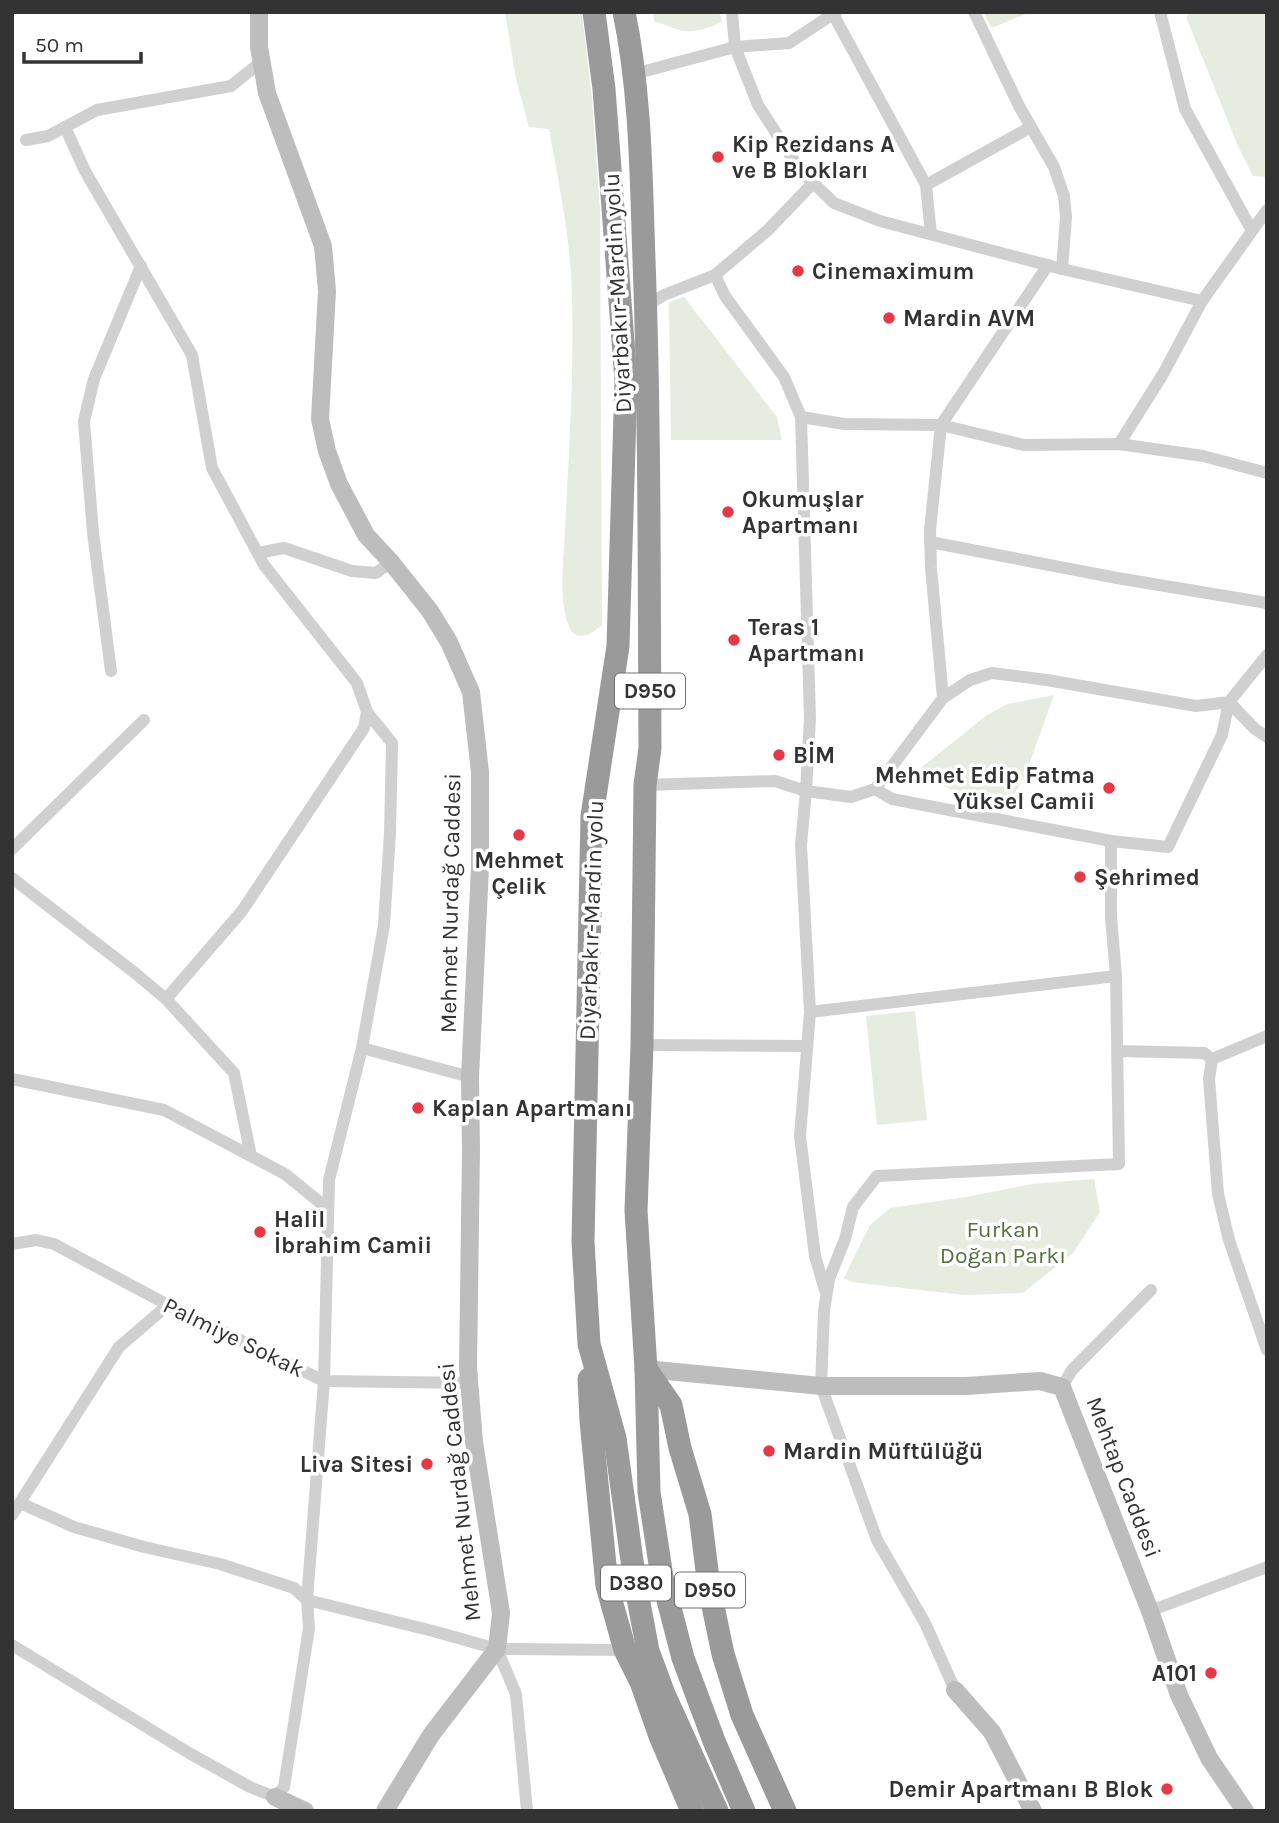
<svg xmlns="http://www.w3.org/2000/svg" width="1279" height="1823" font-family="Karla,sans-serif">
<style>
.green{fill:#e6ecdf}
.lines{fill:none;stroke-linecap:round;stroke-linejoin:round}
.street{stroke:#d0d0d0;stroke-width:12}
.secondary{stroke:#bdbdbd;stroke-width:18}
.highway{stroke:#9a9a9a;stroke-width:23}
.poi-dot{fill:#e63946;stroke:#fff;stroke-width:2.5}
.labels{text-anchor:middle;stroke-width:7;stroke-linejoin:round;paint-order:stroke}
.shield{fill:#fff;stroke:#707070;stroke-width:2}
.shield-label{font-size:21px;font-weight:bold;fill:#333}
.poi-label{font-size:23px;font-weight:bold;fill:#333;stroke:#fff;text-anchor:start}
.street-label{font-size:23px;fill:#333;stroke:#fff}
.park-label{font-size:23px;fill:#56703f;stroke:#fff}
</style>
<rect width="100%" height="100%" fill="#fff"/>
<g class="green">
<path d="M 505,12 L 582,14 L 592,99 L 600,210 L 602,625 C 594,632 579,643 571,630 C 557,607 564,556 565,530 C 569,453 574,375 572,297 C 571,241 559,184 549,129 L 529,127 L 516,79 Z"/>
<path d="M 653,12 L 719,12 L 722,22 C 689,36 686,33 654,21 Z"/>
<path d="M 983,12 L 1030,12 L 992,28 Z"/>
<path d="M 1192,12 L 1267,12 L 1267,177 L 1253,176 L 1238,146 L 1186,17 Z"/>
<path d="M 684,297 L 777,417 L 782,440 L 671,440 L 669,302 Z"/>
<path d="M 1054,695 L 1025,776 L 1006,807 L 968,798 L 916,772 L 987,715 L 1008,704 Z"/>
<path d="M 915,1011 L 927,1120 L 877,1125 L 866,1016 Z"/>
<path d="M 1094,1179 L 1100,1212 L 1073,1253 L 1023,1293 L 963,1295 L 852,1282 L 844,1278 L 870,1225 L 890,1208 L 966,1197 L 1032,1184 Z"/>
</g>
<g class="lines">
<g class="street">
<path d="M 732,12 L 735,47 L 758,105 L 800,170 L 834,203 L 880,221 L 1062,269 L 1202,301"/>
<path d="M 974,12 L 1019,106 L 1054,167 L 1064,196 L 1066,217 L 1062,269"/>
<path d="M 1160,12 L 1185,109 L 1251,229"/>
<path d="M 833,14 L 926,185 L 931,234"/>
<path d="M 634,74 L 735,47 L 789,43 L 836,12"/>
<path d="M 65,127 L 85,171 L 192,355 L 212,468 L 264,565 L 357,683 L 367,712 L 364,728 L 242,911 L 166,999"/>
<path d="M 26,140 L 48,136 L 97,110 L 231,86 L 262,61"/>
<path d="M 926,185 L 1031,127"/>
<path d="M 715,275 L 768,230 L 813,183"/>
<path d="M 646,306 L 664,295 L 715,275 L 725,296 L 784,377 L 801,417 L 810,718 L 806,791 L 801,845 L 810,1012 L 800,1136 L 815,1256 L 825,1290"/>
<path d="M 801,417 L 844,424 L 941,425 L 1024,445 L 1119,444 L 1203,456 L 1267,473"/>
<path d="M 1119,444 L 1163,374 L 1202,301 L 1267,210"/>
<path d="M 930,542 L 1117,578 L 1267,603"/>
<path d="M 258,553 L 284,548 L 352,571 L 376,573 L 391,562"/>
<path d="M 111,671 L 93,533 L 84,421 L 94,379 L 141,266"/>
<path d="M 943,698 L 931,568 L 930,530 L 941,425 L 1048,265"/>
<path d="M 1229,702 L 1255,729 L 1267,737"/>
<path d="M 645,785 L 775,781 L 806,791 L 851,797 L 875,789 L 943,698 L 970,680 L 992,673 L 1047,680 L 1196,706 L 1229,702 L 1267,655"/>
<path d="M 875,789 L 892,799 L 1111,841"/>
<path d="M 12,849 L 144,720"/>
<path d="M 12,878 L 135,973 L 166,999 L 234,1073 L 251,1156"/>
<path d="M 810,1012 L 1116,976"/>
<path d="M 642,1045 L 807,1046"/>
<path d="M 362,1048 L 470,1077"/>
<path d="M 1118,1051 L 1204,1053 L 1212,1059 L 1209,1079 L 1218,1194 L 1229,1240 L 1267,1350"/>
<path d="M 1212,1059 L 1267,1036"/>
<path d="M 12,1079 L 164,1110 L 285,1174 L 328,1209"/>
<path d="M 12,1244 L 36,1240 L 54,1244 L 168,1305 L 324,1381 L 469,1383"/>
<path d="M 1062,1387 L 1072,1370 L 1151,1290"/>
<path d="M 20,1503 L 74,1527 L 144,1547 L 220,1564 L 294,1588 L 307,1600"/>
<path d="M 12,1515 L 119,1347 L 168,1305"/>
<path d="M 307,1600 L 324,1381 L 329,1180 L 362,1048 L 384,925 L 390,833 L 392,743 L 367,712"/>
<path d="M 1150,1611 L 1267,1567"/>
<path d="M 12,1645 L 189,1753 L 250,1787 L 275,1797 L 284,1787 L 309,1628 L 307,1600 L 433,1631 L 497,1649 L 625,1650"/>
<path d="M 497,1649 L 516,1694 L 527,1811"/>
<path d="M 955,1690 L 925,1623 L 877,1540 L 821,1386 L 824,1311 L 829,1279 L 845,1239 L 853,1207 L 877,1176 L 1119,1164 L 1116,976 L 1111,917 L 1111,841 L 1168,847 L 1222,735 L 1229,702"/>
</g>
<g class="secondary">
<path d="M 259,12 L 259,47 L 267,93 L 323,246 L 327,291 L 320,419 L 327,451 L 339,484 L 366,535 L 391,562 L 430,611 L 449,642 L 471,692 L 480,772 L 480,867 L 470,1077 L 471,1150 L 468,1367 L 474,1442 L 501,1613 L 497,1649 L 431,1735 L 385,1811"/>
<path d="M 646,1369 L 821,1386 L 966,1386 L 1040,1381 L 1062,1387 L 1150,1611 L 1179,1695 L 1209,1758 L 1245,1811"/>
<path d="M 955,1690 L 992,1732 L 1033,1811"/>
<path d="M 275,1797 L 305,1811"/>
</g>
<g class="highway">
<path d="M 594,12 L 604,89 L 626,381 L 618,646 L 592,816 L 583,1242 L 589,1344 L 615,1438 L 635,1582 L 648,1651 L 664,1694 L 717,1811"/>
<path d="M 624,12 C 641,94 641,177 644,260 C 650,422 649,585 650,748 L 645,785 L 642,1045 L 636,1211 L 646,1369 L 649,1492 L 662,1577 L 683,1658 L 714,1741 L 744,1811"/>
<path d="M 646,1369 L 671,1405 L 680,1448 L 700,1514 L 709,1587 L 723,1654 L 742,1715 L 785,1811"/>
<path d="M 589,1379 L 591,1421 L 607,1586 L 625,1650 L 641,1682 L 660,1736 L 692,1811"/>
</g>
</g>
<g class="poi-dot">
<circle cx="718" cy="157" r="7"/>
<circle cx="798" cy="271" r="7"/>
<circle cx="889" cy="318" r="7"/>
<circle cx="728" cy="512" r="7"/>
<circle cx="734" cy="640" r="7"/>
<circle cx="779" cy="755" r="7"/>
<circle cx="1109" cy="788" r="7"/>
<circle cx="519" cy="835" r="7"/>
<circle cx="1080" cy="877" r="7"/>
<circle cx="418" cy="1108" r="7"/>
<circle cx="260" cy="1232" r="7"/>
<circle cx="769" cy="1451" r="7"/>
<circle cx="427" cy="1464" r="7"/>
<circle cx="1211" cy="1673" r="7"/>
<circle cx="1167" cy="1789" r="7"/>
</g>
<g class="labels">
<g class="shield">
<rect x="615" y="673.5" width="70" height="35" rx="5"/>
<rect x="601" y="1565.5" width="70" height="35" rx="5"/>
<rect x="675" y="1572.5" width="70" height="35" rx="5"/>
</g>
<g class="shield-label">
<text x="650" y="698">D950</text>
<text x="636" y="1590">D380</text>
<text x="710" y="1597">D950</text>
</g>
<g class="poi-label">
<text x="732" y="152">Kip Rezidans A<tspan x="732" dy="26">ve B Blokları</tspan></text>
<text x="812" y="279">Cinemaximum</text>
<text x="903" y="326">Mardin AVM</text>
<text x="742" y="507">Okumuşlar<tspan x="742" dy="26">Apartmanı</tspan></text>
<text x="748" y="635">Teras 1<tspan x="748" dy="26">Apartmanı</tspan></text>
<text x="793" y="763">BİM</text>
<text x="1095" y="783" text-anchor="end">Mehmet Edip Fatma<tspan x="1095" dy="26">Yüksel Camii</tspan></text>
<text x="519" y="868" text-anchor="middle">Mehmet<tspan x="519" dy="26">Çelik</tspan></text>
<text x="1094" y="885">Şehrimed</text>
<text x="432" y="1116">Kaplan Apartmanı</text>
<text x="274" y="1227">Halil<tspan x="274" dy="26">İbrahim Camii</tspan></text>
<text x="783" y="1459">Mardin Müftülüğü</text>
<text x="413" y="1472" text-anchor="end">Liva Sitesi</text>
<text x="1197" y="1681" text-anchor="end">A101</text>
<text x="1153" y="1797" text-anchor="end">Demir Apartmanı B Blok</text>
</g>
<g class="street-label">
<text transform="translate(617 293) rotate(-93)" y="8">Diyarbakır-Mardin yolu</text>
<text transform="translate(450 903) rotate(-89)" y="8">Mehmet Nurdağ Caddesi</text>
<text transform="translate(591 920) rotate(-88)" y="8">Diyarbakır-Mardin yolu</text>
<text transform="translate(234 1337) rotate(26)" y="8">Palmiye Sokak</text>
<text transform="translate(1124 1477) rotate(69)" y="8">Mehtap Caddesi</text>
<text transform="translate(459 1492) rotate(-96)" y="8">Mehmet Nurdağ Caddesi</text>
</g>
<g class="park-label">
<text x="1003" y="1237">Furkan<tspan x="1003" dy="26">Doğan Parkı</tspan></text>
</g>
</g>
<rect width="1279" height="1823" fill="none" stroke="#333333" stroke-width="28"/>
<path d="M24 52v10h117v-10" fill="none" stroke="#333333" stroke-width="3.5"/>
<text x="35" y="52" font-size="21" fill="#333333" stroke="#ffffff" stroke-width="5" paint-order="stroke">50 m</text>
</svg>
